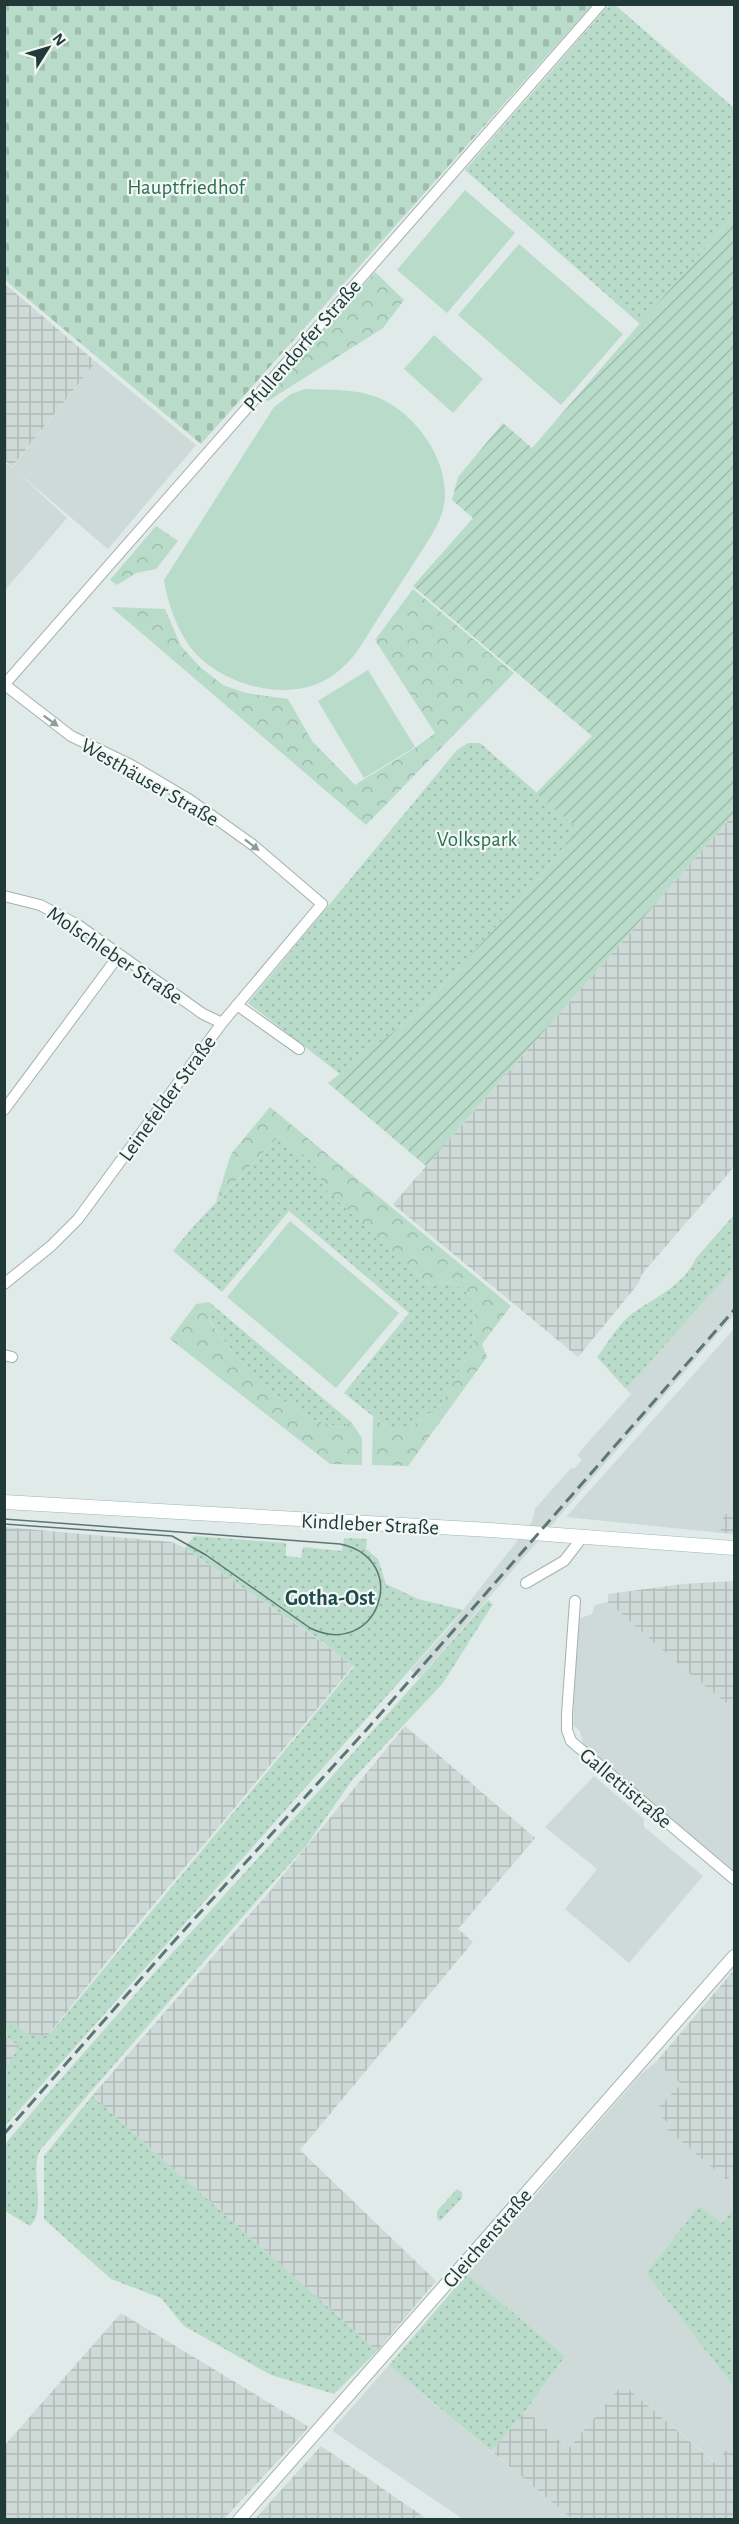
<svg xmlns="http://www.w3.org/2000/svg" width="739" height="2524" font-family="'Alegreya Sans',sans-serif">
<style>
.built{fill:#cedad7}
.industrial{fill:url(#industrial-grid)}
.grass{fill:url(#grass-dots)}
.forest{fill:url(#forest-crowns)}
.cemetery{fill:url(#cemetery-stones)}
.garden{fill:url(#garden-furrows)}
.pitch{fill:#b9dbc9}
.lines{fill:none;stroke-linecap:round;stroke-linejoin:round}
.minor-casing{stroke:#a3b2b0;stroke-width:12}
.tertiary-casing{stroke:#a3b2b0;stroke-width:14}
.secondary-casing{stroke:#9fb6b2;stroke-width:15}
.minor{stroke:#fff;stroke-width:10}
.tertiary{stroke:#fff;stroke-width:12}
.secondary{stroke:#fff;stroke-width:14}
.tram{stroke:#5b7674;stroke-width:1.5}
.rail{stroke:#5b7674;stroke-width:3;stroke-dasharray:12 6;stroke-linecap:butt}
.oneway{fill:#909c9c}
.labels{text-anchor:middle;stroke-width:4.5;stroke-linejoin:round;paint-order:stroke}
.park-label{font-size:21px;fill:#2d6f54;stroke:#f0f7f5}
.street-label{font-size:21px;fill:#213a38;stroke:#f0f7f5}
.neighbourhood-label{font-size:22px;font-weight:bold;fill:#1e4b49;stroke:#f0f7f5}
</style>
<defs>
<pattern id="industrial-grid" width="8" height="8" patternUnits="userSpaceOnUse" patternTransform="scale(1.5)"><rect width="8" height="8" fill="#cedad7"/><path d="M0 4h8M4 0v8" fill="none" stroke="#b1bcb9"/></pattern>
<pattern id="grass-dots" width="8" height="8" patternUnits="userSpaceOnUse" patternTransform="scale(1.5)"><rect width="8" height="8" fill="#b9dbc9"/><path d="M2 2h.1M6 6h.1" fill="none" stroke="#9fbdad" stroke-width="1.8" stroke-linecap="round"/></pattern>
<pattern id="forest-crowns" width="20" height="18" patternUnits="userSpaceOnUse" patternTransform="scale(1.5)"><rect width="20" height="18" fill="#b9dbc9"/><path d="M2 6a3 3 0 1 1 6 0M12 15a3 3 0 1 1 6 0" fill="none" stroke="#9fbdad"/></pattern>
<pattern id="cemetery-stones" width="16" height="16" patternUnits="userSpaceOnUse" patternTransform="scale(1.5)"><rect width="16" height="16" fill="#b9dbc9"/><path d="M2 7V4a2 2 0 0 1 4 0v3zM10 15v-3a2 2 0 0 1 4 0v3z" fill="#9fbdad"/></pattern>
<pattern id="garden-furrows" width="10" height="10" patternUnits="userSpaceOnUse" patternTransform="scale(1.5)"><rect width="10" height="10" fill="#b9dbc9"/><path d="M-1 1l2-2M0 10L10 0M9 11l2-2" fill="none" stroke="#9fbdad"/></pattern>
</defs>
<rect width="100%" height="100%" fill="#e0eae8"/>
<g class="built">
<path d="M 96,362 L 196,445 L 108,549 L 16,471 L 67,518 L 5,590 L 5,462 L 12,468 Z"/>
<path d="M 734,1268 L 734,1315 L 419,1678 L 411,1670 L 449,1628 L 532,1522 L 535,1509 L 571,1468 L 574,1469 L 582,1460 L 577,1455 L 631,1394 L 626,1389 Z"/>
<path d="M 734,1329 L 734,1504 L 718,1524 L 722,1533 L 566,1517 Z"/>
<path d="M 608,1602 L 689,1673 L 734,1709 L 734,1871 L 607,1766 L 583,1744 L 580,1731 L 573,1725 L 578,1619 L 592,1614 L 595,1605 Z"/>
<path d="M 594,1776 L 644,1819 L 644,1827 L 703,1876 L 629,1963 L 565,1909 L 597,1869 L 545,1827 Z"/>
<path d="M 656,2062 L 681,2084 L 676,2090 L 670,2125 L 667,2128 L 727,2180 L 734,2172 L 734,2208 L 722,2223 L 699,2206 L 646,2273 L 734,2387 L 734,2442 L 716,2463 L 623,2384 L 568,2449 L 526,2410 L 565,2356 L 467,2274 L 641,2074 Z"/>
<path d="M 389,2365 L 501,2460 L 572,2519 L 463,2519 L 334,2432 L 333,2429 Z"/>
</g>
<g class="industrial">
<path d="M 5,284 L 96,362 L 12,467 L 4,460 Z"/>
<path d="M 734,814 L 734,1167 L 642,1274 L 638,1284 L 578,1357 L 393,1204 Z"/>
<path d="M 734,1504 L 734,1534 L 722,1533 L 718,1524 Z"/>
<path d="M 5,1527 L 172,1542 L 185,1548 L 319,1640 L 353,1666 L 130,1933 L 30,2058 L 5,2095 Z"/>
<path d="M 734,1581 L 734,1709 L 689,1673 L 608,1602 L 608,1594 L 683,1584 Z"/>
<path d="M 405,1726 L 535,1838 L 458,1929 L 473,1942 L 300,2150 L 436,2281 L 377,2351 L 92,2096 L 270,1891 Z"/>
<path d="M 734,1970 L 734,2172 L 727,2180 L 667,2129 L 670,2125 L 655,2111 L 681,2084 L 656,2062 Z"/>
<path d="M 121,2313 L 309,2427 L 224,2519 L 5,2519 L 5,2445 Z"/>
<path d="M 623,2384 L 715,2463 L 734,2442 L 734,2519 L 572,2519 L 491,2451 L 526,2410 L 568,2449 Z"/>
<path d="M 321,2446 L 427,2519 L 255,2519 Z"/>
</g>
<g class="grass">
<path d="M 609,5 L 615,5 L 734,108 L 734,215 L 640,324 L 465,170 Z"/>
<path d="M 468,743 L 480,743 L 578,829 L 531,888 L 420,1011 L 340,1074 L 248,1003 L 457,750 Z"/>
<path d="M 279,1136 L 314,1163 L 325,1189 L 429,1285 L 451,1282 L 468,1293 L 475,1310 L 473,1345 L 441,1405 L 413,1425 L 390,1430 L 344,1393 L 409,1313 L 289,1211 L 222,1292 L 173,1251 L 192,1228 Z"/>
<path d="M 734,1215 L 734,1268 L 626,1389 L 597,1357 C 608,1343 619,1323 633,1313 C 656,1297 684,1285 696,1258 Z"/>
<path d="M 209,1302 L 351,1422 L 343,1428 L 316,1421 L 277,1397 L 237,1358 L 210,1321 Z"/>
<path d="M 194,1536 L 286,1543 L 286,1556 L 301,1558 L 303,1547 L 342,1551 L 344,1538 L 367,1539 L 366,1549 L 378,1559 L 386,1584 L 418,1599 L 463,1610 L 5,2126 L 5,2071 L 19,2046 L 5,2035 L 5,2031 L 12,2022 C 24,2032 33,2039 49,2035 L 354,1667 L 320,1640 L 185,1548 Z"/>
<path d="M 488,1600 L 493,1604 L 443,1683 L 353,1779 L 306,1846 L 246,1913 L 41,2149 C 28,2171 48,2209 30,2226 L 5,2211 L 5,2144 C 162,1959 330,1783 488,1600 Z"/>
<path d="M 92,2096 L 377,2351 L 334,2394 L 271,2375 L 184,2326 L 161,2298 L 111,2279 L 44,2219 L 44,2156 Z"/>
<path d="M 457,2189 L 462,2192 L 462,2198 L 440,2221 L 437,2218 L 437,2211 Z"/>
<path d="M 699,2206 L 722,2223 L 734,2208 L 734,2387 L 646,2273 Z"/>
<path d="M 467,2274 L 565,2356 L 526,2410 L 491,2451 L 389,2365 Z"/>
</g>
<g class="forest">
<path d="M 375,272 L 404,300 L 383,328 L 268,401 L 264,398 Z"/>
<path d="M 156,526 L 178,541 L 156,569 L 136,573 L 117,585 L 110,580 Z"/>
<path d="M 413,589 L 514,673 L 366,825 L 111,607 L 165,609 L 181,646 L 200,667 L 223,685 L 246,693 L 288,699 L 312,741 L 355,785 L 415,748 L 435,733 L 375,640 Z"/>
<path d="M 270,1107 L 511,1306 L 482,1344 L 487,1357 L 408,1466 L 372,1465 L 373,1417 L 390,1430 L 413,1425 L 441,1405 L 473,1345 L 475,1310 L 468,1293 L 451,1282 L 429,1285 L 325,1189 L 314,1163 L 279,1136 L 216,1202 L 231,1154 Z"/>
<path d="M 209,1302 L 210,1322 L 237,1358 L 277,1397 L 316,1421 L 343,1428 L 351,1422 L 362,1438 L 362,1465 L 330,1464 L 170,1339 L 196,1304 Z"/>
</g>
<path class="cemetery" d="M 4,5 L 5,4 L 592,5 L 201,444 L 5,280 Z"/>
<path class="garden" d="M 734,215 L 734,814 L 426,1166 L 328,1083 L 420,1011 L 531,888 L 578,829 L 536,793 L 592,736 L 413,586 L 473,518 L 452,500 L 458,477 L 503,423 L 532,448 Z"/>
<g class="pitch">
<path d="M 465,190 L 515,233 L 447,313 L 397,270 Z"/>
<path d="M 519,244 L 623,334 L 561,405 L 458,315 Z"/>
<path d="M 434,335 L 483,379 L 453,413 L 404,369 Z"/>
<path d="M 305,389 C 328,390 353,389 374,396 C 416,411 454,465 443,510 C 439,523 433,533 426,544 C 410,569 393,595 377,620 C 366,637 357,655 342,668 C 303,706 231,690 197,655 C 179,636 168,605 164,580 L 274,407 L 291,394 Z"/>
<path d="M 368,670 L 415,747 L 364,778 L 318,701 Z"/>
<path d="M 290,1221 L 399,1313 L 336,1388 L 227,1297 Z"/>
</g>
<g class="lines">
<defs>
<g id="minor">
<path d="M 4,685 L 601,4"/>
<path d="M 4,896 L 40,905 L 78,925 L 203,1014 L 222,1023"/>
<path d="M 237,1005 L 299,1049"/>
<path d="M 4,1110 L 119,955"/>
<path d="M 4,1284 L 51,1246 L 78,1219 L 222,1023 L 322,904 L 253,845 L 190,800 L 131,765 L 71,736 L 5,685"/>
<path d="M 4,1355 L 12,1357"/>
<path d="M 526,1583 L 564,1561 L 578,1543"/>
<path d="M 575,1601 L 567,1714 L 567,1730 L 571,1741 L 734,1879"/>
</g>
<path id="tertiary" d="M 239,2520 L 734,1956"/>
<path id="secondary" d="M 4,1502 L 490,1530 L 734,1548"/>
</defs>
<use href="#minor" class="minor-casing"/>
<use href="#tertiary" class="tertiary-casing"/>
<use href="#secondary" class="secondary-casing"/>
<use href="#minor" class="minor"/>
<use href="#tertiary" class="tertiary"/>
<use href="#secondary" class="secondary"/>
<path class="tram" d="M 4,1519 L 340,1544 C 413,1559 378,1661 310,1628 L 206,1555 L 172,1536 L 4,1524"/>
<path class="rail" d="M 4,2134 L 167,1949 L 368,1728 L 734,1310"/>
</g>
<defs><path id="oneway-solid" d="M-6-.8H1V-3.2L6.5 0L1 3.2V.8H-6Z" transform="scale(1.5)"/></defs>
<g class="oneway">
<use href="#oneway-solid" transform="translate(51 721) rotate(36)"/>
<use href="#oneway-solid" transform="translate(252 845) rotate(38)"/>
</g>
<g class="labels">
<g class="park-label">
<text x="186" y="194">Hauptfriedhof</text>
<text x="477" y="846">Volkspark</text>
</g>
<g class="street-label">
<text transform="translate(302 345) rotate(-49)" y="7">Pfullendorfer Straße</text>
<text transform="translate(150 782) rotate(30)" y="7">Westhäuser Straße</text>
<text transform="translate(115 955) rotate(34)" y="7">Molschleber Straße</text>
<text transform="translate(167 1098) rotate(-54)" y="7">Leinefelder Straße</text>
<text transform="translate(370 1524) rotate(3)" y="7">Kindleber Straße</text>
<text transform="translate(626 1788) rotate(40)" y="7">Gallettistraße</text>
<text transform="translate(487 2238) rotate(-49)" y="7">Gleichenstraße</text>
</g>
<g class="neighbourhood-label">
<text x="330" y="1605">Gotha-Ost</text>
</g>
</g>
<rect width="739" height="2524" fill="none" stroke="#213a38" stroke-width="12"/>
<g transform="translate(48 48) rotate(53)" stroke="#f0f7f5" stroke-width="4.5" paint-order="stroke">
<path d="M0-4.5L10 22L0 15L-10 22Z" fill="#213a38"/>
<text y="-9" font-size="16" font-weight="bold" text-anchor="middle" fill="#213a38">N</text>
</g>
</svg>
